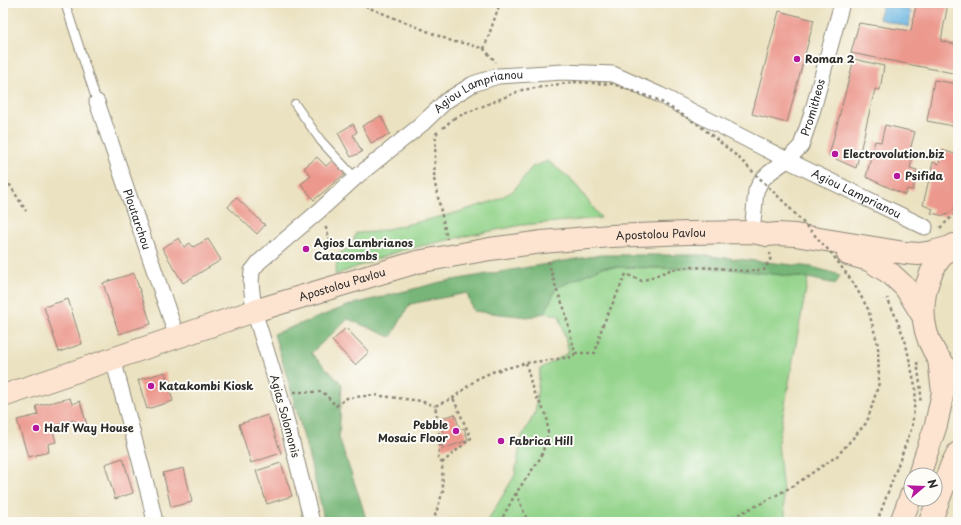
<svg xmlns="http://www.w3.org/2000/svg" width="961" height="525" font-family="'Playpen Sans',sans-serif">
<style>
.green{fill:#94d48c;stroke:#60805c}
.forest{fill:#77b678;stroke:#517052}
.water{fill:#66b3e0;stroke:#486f86}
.building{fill:#ec988d}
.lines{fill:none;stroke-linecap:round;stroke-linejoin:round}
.lane-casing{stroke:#8b8676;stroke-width:10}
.street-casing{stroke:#8b8676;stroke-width:17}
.secondary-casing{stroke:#8b8676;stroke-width:24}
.path{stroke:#8b8676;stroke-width:2.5;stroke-dasharray:3 3;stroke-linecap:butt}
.lane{stroke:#fff;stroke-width:8}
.street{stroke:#fff;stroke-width:15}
.secondary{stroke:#fde4d1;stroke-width:22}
.path-bridge{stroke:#8b8676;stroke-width:2.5;stroke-dasharray:3 3;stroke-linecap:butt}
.poi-dot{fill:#b5179e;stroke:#fdfcf7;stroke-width:1.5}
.labels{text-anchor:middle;stroke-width:4;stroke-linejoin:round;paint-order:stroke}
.poi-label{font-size:11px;font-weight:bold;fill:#2b2b2b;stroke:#fdfcf7;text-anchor:start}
.street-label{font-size:11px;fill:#2b2b2b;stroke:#fdfcf7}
</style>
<rect width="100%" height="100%" fill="#fdfcf7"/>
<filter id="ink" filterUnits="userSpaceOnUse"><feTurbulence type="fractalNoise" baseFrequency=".025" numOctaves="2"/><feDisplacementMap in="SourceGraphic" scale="8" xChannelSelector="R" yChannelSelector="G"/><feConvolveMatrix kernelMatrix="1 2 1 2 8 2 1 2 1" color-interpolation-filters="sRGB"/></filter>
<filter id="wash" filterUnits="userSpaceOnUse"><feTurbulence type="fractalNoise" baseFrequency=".012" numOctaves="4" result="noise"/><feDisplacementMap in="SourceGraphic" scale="16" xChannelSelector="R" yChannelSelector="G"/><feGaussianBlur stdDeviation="0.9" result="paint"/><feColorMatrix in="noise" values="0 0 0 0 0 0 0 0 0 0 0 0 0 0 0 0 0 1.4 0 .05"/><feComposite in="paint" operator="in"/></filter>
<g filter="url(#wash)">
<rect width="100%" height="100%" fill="#ebe2c1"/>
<g class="green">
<path d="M 548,161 L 573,181 L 601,218 L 522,225 L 466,236 L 399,251 L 335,275 L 338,254 L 352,246 L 356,233 L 374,232 L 452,214 L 494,201 L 513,191 L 532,167 Z"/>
<path d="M 603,267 L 728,269 L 808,278 L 778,443 L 786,522 L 487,522 L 515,475 L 521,438 L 535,413 L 540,369 L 569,352 L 559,315 L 545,313 L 556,288 Z"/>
</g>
<path class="forest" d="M 600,255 L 700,255 L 812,267 L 840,275 L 836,284 L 808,278 L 728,269 L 603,267 L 556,288 L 545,313 L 528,317 L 473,311 L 467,293 L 410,304 L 391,337 L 348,319 L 311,353 L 342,384 L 339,438 L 360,499 L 367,522 L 327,522 L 324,519 C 310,457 293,395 274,334 L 350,305 L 441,282 Z"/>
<path class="water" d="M 883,3 L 899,3 L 911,12 L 909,27 L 879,19 Z"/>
<g id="blocks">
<g class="building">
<path d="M 916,3 L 948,3 L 941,41 L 958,45 L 958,74 L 851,53 L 859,23 L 911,31 L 916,4 Z"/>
<path d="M 779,11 L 814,20 L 787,123 L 752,114 Z"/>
<path d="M 854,59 L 884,66 L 880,90 L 875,89 L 856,168 L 829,156 Z"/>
<path d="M 934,80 L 958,84 L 958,127 L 927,121 Z"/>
<path d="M 381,116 L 390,134 L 371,143 L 362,126 Z"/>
<path d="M 353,124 L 357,132 L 353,135 L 362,152 L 351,157 L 338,133 Z"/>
<path d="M 885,125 L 915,132 L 910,150 L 914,151 L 910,168 L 917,170 L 913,190 L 907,189 L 905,195 L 866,177 L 875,141 L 881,142 Z"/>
<path d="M 942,150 L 958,155 L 958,194 L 954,210 L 944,216 L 931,213 L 933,209 L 923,205 L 933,162 L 939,164 Z"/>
<path d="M 317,157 L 326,166 L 335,158 L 347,172 L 314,200 L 301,184 L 311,176 L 304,168 Z"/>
<path d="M 236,197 L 265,225 L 257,234 L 228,207 Z"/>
<path d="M 179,238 L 184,247 L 190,243 L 193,247 L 208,239 L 221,260 L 183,283 L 162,248 Z"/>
<path d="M 134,273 L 151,324 L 119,334 L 103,283 Z"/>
<path d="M 68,299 L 82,344 L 59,352 L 44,307 Z"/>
<path d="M 346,328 L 369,352 L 355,365 L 332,341 Z"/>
<path d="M 165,372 L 173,401 L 147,409 L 138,380 Z"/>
<path d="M 70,398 L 72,404 L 80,401 L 88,429 L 77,432 L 74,420 L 52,427 L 56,442 L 48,444 L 49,452 L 28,457 L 17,420 L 38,415 L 36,406 Z"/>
<path d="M 455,414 L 460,430 L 464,428 L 468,440 L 443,449 L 441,439 L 444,435 L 439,419 Z"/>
<path d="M 268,415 L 281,453 L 251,463 L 239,424 Z"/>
<path d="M 123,458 L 133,493 L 115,499 L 105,464 Z"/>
<path d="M 281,463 L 292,496 L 267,504 L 256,471 Z"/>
<path d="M 184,468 L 192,502 L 171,507 L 163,473 Z"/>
</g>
</g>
</g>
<g filter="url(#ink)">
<use href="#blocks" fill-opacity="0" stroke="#8b8676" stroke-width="1"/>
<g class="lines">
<defs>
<g id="lane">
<path d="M 65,3 L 97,102"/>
<path d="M 295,104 L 321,141 L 355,178"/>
</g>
<g id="street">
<path id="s1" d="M 97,102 L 177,337"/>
<path id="s2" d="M 752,232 L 756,191 L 761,181 L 769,173 L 787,160 L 801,146 L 812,113 L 842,3"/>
<path d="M 113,359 L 149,495 L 155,522"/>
<path id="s3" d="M 312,522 L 279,391 L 254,311 L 251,283 L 252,271 L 259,262 L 319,211 L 355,178 L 422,124 L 446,101 L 473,84 L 498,76 L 563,72 L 613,74 L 660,95 L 787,160 L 925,227"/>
</g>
<g id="secondary">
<path d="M 954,245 C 922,268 915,317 934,351 C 940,362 948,370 958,378"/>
<path d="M 848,254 L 869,260 L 891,274 L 905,287 L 923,316"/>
<path id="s4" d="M 3,396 L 254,311 L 417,262 L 490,249 L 542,242 L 611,236 L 688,233 L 752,232 L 767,235 L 778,234 L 795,235 L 905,253 L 919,254 L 932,252 L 951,247"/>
<path d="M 919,475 L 936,425 L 943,392 L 939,359"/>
<path d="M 901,522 L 911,496"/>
<path d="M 930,522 L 952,464 L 958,453"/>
</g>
</defs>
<use href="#lane" class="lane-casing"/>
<use href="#street" class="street-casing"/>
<use href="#secondary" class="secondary-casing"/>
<g class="path">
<path d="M 360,3 L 372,9 L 454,42 L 464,43 L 484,49 L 496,62"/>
<path d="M 484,49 L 500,3"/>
<path d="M 443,128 L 454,118 L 453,116"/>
<path d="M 438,132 L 436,134 L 434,179 L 447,239"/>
<path d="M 3,174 L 26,211"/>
<path d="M 940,228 L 958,211"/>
<path d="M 324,243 L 330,241 L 325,225"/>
<path d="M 575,353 L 595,353 L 602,327 L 626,274 L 642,281 L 670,270 L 689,267 L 718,268 L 743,271 L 764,270 L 771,258 L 770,253"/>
<path d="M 917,362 L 921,391 L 920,403"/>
<path d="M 294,392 L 323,392 L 336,406 L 347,398 L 374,395 L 421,401 L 435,406"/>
<path d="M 442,463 L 471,438 L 453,398"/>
<path d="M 516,493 L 528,522"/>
<path d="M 433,522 L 443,491 L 442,463 L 438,457 L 440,443 L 437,416 L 435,406 L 453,398 L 477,379 L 492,372 L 526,363 L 573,357 L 575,353 L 564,308 L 556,288 L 548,260"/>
<path d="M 500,522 L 516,493 L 541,457 L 548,435 L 547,416 L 533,391 L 526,363"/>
<path d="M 877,522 L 912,427 L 916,390 L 905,340 L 894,313 L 887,298"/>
</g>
<use href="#lane" class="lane"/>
<use href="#street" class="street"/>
<use href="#secondary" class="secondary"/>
<path class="path-bridge" d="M 454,118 L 522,90 L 574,82 L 613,84 L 658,100 L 699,125 L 738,157 L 788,206 L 832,254 L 854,284 L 868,309 L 878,345 L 879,383 L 867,422 L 837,456 L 793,486 L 760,504 L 722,522"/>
</g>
</g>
<g class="poi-dot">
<circle cx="797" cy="59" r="4"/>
<circle cx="835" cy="154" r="4"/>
<circle cx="897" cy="176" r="4"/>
<circle cx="306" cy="249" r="4"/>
<circle cx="151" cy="386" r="4"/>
<circle cx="36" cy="428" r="4"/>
<circle cx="456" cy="431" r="4"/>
<circle cx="501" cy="441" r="4"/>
</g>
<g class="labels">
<g class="poi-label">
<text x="805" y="63">Roman 2</text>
<text x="843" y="158">Electrovolution.biz</text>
<text x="905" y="180">Psifida</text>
<text x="314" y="247">Agios Lambrianos<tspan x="314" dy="13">Catacombs</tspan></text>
<text x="159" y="390">Katakombi Kiosk</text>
<text x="448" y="429" text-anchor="end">Pebble<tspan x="448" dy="13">Mosaic Floor</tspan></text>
<text x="44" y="432">Half Way House</text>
<text x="509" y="445">Fabrica Hill</text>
</g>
<g class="street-label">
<text dy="4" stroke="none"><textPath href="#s3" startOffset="552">Agiou Lamprianou</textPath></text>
<text dy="4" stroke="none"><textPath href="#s2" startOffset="146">Promitheos</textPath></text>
<text dy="4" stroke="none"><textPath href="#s3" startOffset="962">Agiou Lamprianou</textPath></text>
<text dy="4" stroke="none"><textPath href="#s1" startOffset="124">Ploutarchou</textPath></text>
<text dy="4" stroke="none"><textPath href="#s4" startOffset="681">Apostolou Pavlou</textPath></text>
<text dy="4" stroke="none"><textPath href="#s4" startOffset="357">Apostolou Pavlou</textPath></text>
<text transform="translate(285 416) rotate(75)" y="4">Agias Solomonis</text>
</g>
</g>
<rect width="961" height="525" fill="none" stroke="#fdfcf7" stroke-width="16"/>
<g transform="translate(923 487) rotate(71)"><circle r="19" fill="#fdfcf7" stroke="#a9a8a5"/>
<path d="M0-3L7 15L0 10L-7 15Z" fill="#b5179e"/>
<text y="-6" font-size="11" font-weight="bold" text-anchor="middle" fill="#2b2b2b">N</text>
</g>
</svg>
